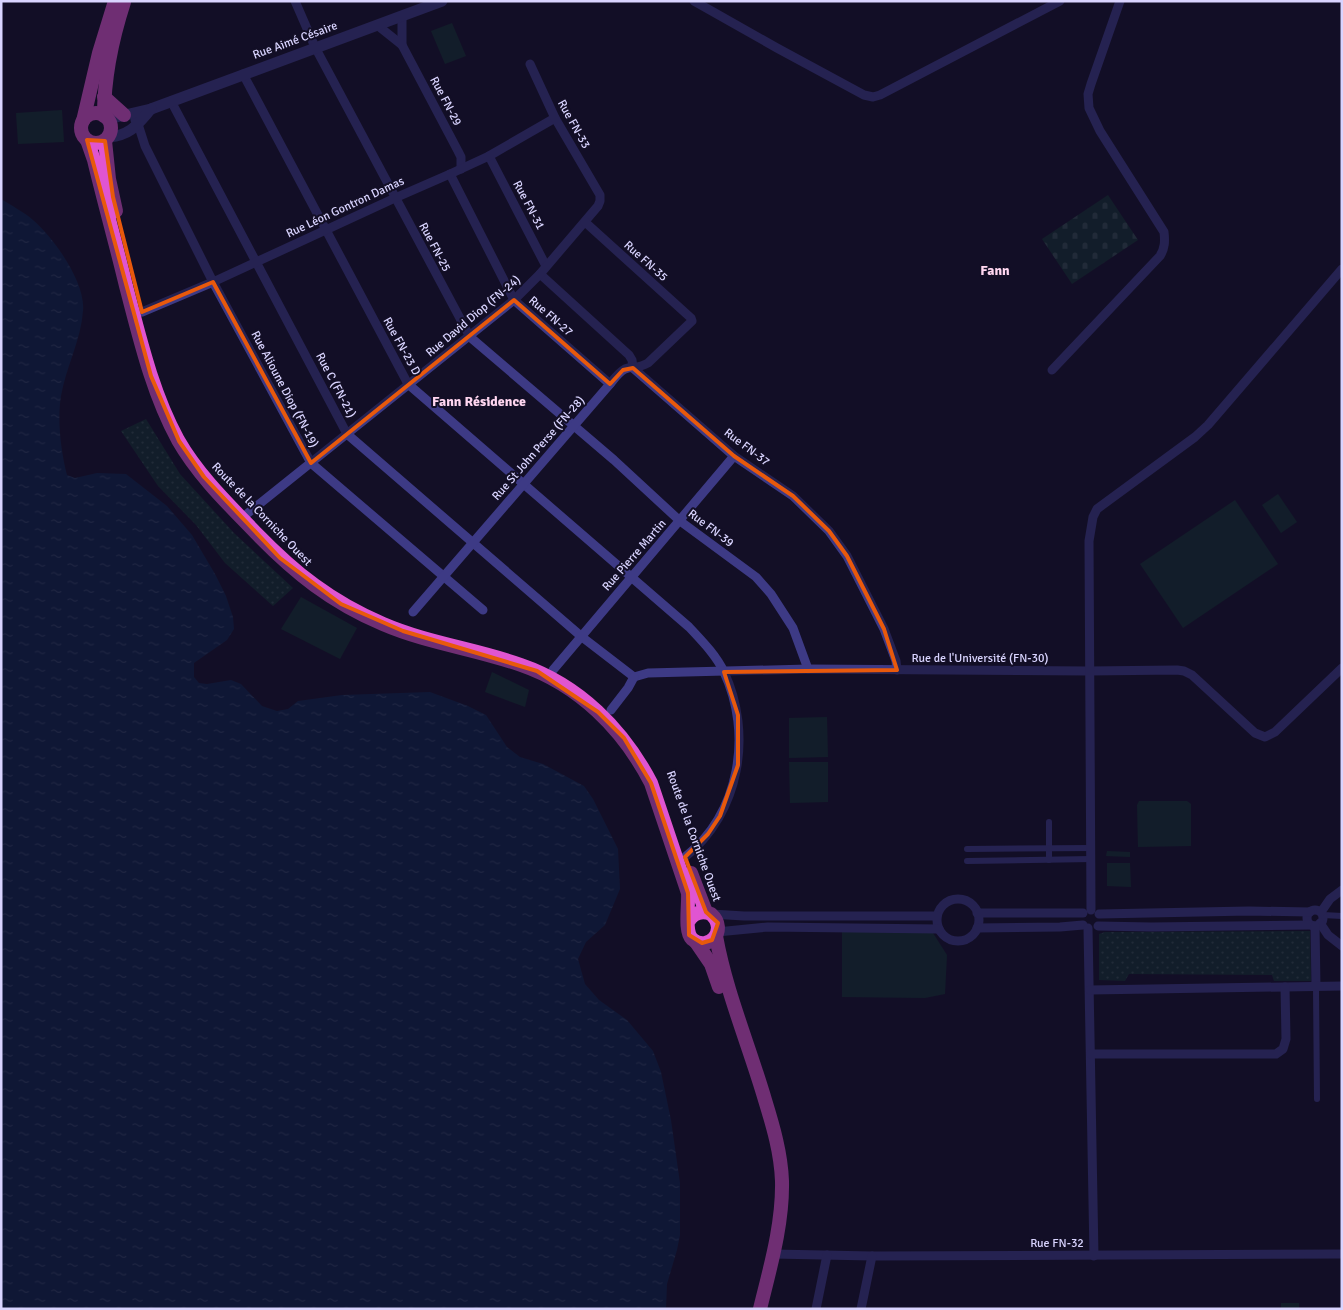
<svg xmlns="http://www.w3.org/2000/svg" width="1343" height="1310" font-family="Signika,sans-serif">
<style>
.grass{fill:#12302f}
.cemetery{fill:url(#cemetery-stones)}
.park{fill:url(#park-dots)}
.water{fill:url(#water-ripples)}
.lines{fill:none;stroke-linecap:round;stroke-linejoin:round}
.pedestrian{stroke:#3d3a85;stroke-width:6}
.minor{stroke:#3d3a85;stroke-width:9}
.tertiary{stroke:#3d3a85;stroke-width:11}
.trunk{stroke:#e055d1;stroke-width:14}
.marked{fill:none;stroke:#e8590c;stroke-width:4;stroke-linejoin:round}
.labels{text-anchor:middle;stroke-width:4;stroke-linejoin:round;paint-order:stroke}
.street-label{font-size:12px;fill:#d9d4ff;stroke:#130f26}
.neighbourhood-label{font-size:14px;font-weight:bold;fill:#ffd6f0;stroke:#130f26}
</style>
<defs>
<pattern id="cemetery-stones" width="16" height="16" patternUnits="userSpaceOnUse" patternTransform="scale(1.25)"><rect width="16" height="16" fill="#12302f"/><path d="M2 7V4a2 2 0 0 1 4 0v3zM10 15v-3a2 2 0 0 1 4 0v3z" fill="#344d4e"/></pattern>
<pattern id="park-dots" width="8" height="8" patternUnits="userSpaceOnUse" patternTransform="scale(1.25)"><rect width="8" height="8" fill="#12302f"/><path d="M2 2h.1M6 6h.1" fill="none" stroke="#344d4e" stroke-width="1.8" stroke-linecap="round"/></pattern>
<pattern id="water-ripples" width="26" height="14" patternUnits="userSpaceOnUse" patternTransform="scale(1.25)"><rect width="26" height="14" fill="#0c2248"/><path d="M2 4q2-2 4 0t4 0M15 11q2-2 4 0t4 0" fill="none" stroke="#2f4163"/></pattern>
</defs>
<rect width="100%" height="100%" fill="#130f26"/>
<g class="grass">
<path d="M 452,23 L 466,56 L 445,64 L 431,31 Z"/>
<path d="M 62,110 L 64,142 L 18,144 L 16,113 Z"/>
<path d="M 1278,494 L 1297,522 L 1281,533 L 1262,505 Z"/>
<path d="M 1235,500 L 1278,564 L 1183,628 L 1140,564 Z"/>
<path d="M 301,597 L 357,628 L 340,659 L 281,629 Z"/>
<path d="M 492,672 L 529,690 L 525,707 L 485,692 Z"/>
<path d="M 827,717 L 828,757 L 789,758 L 789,718 Z"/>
<path d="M 789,762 L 828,762 L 828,802 L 790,803 Z"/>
<path d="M 1139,801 L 1187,801 L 1191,804 L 1191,846 L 1138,847 L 1137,805 Z"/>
<path d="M 1107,851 L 1130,852 L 1130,857 L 1106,856 Z"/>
<path d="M 1107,863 L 1130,863 L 1131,887 L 1107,886 Z"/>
<path d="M 842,931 L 933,933 L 947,955 L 945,994 L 925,998 L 842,997 Z"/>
<rect x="1281" y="1303" width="18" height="6"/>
</g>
<path class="cemetery" d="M 1108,195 L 1138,240 L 1072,284 L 1042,239 Z"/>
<g class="park">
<path d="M 146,419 L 180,474 L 234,533 L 293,588 L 273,606 L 225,563 L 196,525 L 158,486 L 121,431 Z"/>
<path d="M 1310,931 L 1311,981 L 1274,981 L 1272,975 L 1129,974 L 1125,981 L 1099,980 L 1099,934 L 1105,932 Z"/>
</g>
<path class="water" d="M 1,199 C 12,206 24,212 33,220 C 54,238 86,283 83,311 C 81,340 66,367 61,396 C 57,420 61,452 67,475 L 75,478 L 97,473 L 126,474 L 167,506 L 192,535 L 215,574 L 226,596 L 233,617 L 234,629 L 227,640 L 194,663 L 194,677 L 199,683 L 207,684 L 231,680 L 241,684 L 262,706 L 277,711 L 288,709 L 298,701 L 342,695 L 430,692 L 468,706 L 486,715 L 507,747 L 520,757 L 543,764 L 584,786 L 593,799 L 618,849 L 620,889 L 605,925 L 586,942 L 578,959 L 585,984 L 599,1000 L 627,1020 L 653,1051 L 661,1072 L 671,1120 L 680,1183 L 680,1235 L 677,1250 L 667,1284 L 666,1309 L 1,1309 Z"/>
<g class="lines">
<g class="pedestrian">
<path d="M 1049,822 L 1049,860"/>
<path d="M 967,849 L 1092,848"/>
<path d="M 967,861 L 1092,859"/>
<path d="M 1323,915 L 1342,916"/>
<path d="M 1316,987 L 1317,1099"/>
</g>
<g class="minor">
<path d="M 295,1 L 315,47 L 470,337 L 614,460 L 680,521 L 756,577 L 771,594 L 793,628 L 808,669"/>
<path d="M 694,1 L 777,48 L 864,95 L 873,97 L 880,95 L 1060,1"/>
<path d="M 402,17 L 402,45"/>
<path d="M 377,25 L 402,45 L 458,151 L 461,157 L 461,169"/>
<path d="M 243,74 L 408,384 L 689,627 C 702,641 716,655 724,672 C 753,734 740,813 685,857"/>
<path d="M 171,101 L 347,434 L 582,637 L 634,677"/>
<path d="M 135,120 L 138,124 L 145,146 L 213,282 L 311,463 L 483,610"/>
<path d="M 489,156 L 546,266"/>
<path d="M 450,174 L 514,300 L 610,384"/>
<path d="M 540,274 L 629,355 L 632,360 L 633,368 L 734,456 L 793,496 L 829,531 L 847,556 L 884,629 L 896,661 L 897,670"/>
<path d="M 142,312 L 213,282 L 395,198 L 450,174 L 489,156 L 555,118"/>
<path d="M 1052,370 L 1160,256 C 1165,248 1165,241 1164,232 L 1100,131 L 1089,108 L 1088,94 L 1091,84 L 1120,1"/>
<path d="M 248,513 L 514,300 L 540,274 L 598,206 L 600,201 L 600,195 L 555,118 L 530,64"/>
<path d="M 413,612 L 610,384 C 614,379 619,372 625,369 C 632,366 638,369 648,363 L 692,321 L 691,318 L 585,222"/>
<path d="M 553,670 L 734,456"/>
<path d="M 634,677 L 648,673 L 808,669 L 1089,671 L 1177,670 L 1184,671 L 1192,675 L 1255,733 L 1265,737 L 1275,732 L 1342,668"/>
<path d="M 611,710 L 628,688 L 634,677"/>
<circle cx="958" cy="920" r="21"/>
<path d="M 1091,910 L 1089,541 L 1093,517 L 1097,509 L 1195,437 L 1208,425 L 1342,269"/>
<circle cx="1315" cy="918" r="8"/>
<path d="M 1321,912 L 1330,899 L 1342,890"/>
<path d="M 977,913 L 1083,913"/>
<path d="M 711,914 L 744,916 L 937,916"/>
<path d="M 1099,914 L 1249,911 L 1310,912"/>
<path d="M 1320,923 L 1328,935 L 1342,946"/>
<path d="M 1098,926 L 1151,927 L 1311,925"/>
<path d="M 1315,926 L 1316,987"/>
<path d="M 977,928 L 1060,927 L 1083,925"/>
<path d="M 1088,928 L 1094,1256"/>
<path d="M 717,932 L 768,927 L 939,929"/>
<path d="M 1090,990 L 1342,986"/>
<path d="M 1091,1054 L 1276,1054 L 1283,1049 L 1286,1039 L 1285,987"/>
<path d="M 773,1254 L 872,1256 L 1342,1254"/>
<path d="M 816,1309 L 827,1255"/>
<path d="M 861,1309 L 872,1256"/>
</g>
<g class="tertiary">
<path d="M 108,119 L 151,109 L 442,1"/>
<path d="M 109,137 C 131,135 137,125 151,109"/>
</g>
<g class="trunk">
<path d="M 104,97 L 124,115"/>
<circle cx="96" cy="128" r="15"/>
<path d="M 104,116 C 104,76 112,39 124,2"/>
<path d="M 83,121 L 99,53 L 115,1"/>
<path d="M 87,140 L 94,160 C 104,202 116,244 126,286 C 140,339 152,392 178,440 C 198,475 228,504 256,533 C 295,573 331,602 383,624 C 427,643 476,649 521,665 C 579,685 623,729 651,783 L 688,893 C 689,905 684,931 692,939 C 708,953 729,930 711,914 C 701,910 693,913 688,922"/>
<path d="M 105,141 L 109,179 L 116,211"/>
<path d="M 691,873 L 706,912"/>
<path d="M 716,936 C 726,992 749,1045 765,1100 C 773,1126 781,1153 782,1181 C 783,1224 770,1268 760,1309"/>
<path d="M 696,942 L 711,964 L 719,987"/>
</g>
</g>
<path d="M0 0H1343V1310H0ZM 87,140 L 105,141 L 113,197 L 142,312 L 213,282 L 311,463 L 514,300 L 610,384 L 623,370 L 633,368 L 734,456 L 793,496 L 829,531 L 847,556 L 884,629 L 897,670 L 724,672 L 738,715 L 738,765 L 720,816 L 708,834 L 685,857 L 706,912 L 718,923 L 712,940 L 702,943 L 689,935 L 688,893 L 651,783 L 624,738 L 598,712 L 537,671 L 403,631 L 341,604 L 280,558 L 204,477 L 179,441 L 151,376 Z" fill="#130f26" fill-opacity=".55" fill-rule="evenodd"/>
<path class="marked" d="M 87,140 L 105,141 L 113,197 L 142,312 L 213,282 L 311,463 L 514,300 L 610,384 L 623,370 L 633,368 L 734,456 L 793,496 L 829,531 L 847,556 L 884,629 L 897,670 L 724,672 L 738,715 L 738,765 L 720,816 L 708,834 L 685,857 L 706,912 L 718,923 L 712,940 L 702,943 L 689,935 L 688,893 L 651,783 L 624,738 L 598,712 L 537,671 L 403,631 L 341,604 L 280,558 L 204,477 L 179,441 L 151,376 Z"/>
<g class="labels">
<g class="street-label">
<text transform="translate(295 40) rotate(-20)" y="4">Rue Aimé Césaire</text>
<text transform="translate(446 101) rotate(62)" y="4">Rue FN-29</text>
<text transform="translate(574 124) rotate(61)" y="4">Rue FN-33</text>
<text transform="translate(529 205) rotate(62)" y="4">Rue FN-31</text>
<text transform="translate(345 207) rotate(-25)" y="4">Rue Léon Gontron Damas</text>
<text transform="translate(435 247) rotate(62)" y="4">Rue FN-25</text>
<text transform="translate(646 261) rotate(42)" y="4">Rue FN-35</text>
<text transform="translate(473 316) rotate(-40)" y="4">Rue David Diop (FN-24)</text>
<text transform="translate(551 316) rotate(41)" y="4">Rue FN-27</text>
<text transform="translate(402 346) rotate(61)" y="4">Rue FN-23 D</text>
<text transform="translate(336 385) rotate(62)" y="4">Rue C (FN-21)</text>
<text transform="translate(285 389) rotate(62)" y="4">Rue Alioune Diop (FN-19)</text>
<text transform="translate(747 447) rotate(37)" y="4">Rue FN-37</text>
<text transform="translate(538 448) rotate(-49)" y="4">Rue St John Perse (FN-28)</text>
<text transform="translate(262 514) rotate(46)" y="4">Route de la Corniche Ouest</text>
<text transform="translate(711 528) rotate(37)" y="4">Rue FN-39</text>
<text transform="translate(634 555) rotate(-49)" y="4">Rue Pierre Martin</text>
<text x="980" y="662">Rue de l'Université (FN-30)</text>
<text transform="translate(694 836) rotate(70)" y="4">Route de la Corniche Ouest</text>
<text x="1057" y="1247">Rue FN-32</text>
</g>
<g class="neighbourhood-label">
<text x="995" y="275">Fann</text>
<text x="479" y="406">Fann Résidence</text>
</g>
</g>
<rect width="1343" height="1310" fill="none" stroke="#d9d4ff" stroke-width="5"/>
</svg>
